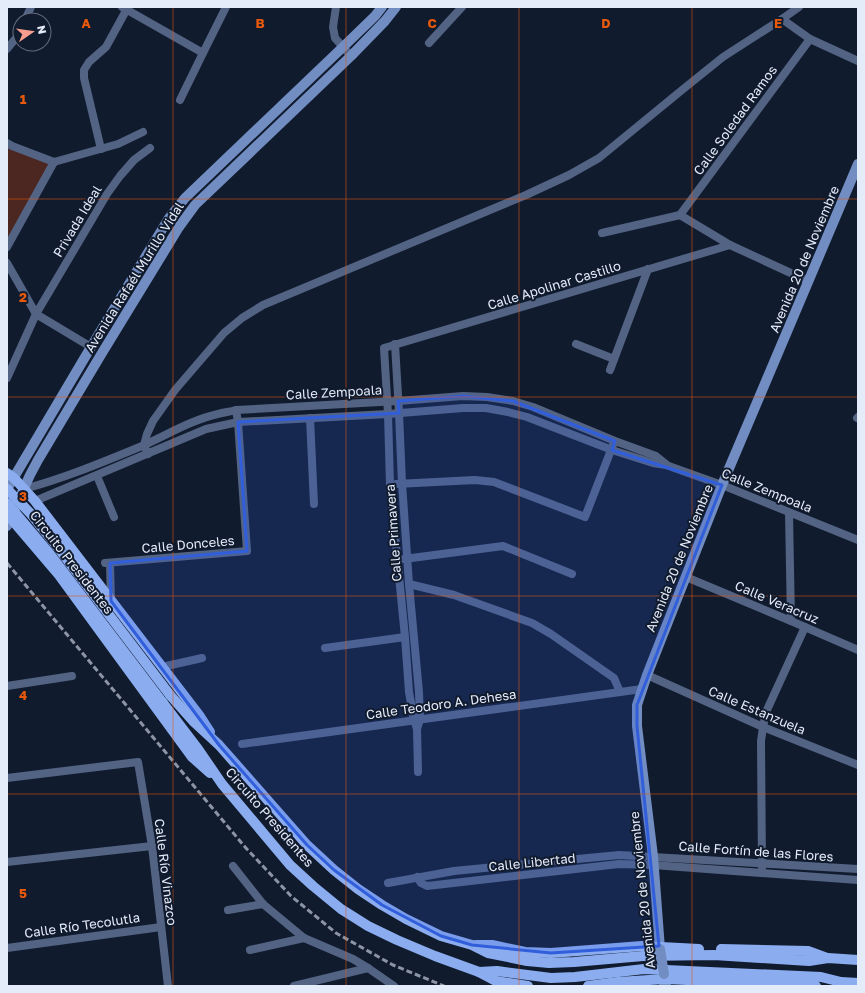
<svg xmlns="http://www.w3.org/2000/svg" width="865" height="993" font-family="'Golos Text',sans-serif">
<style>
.green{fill:#4c2620}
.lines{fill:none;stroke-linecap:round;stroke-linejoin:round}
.street{stroke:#536384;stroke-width:8}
.secondary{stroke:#728dc1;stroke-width:10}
.primary{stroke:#8badf0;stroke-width:10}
.rail{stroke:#8d95a5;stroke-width:3;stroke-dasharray:6 3;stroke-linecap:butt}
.secondary-bridge{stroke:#728dc1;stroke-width:10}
.primary-bridge{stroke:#8badf0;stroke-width:10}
.marked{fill:#315edb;fill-opacity:0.2;stroke:#315edb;stroke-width:3;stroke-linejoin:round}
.grid{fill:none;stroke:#e8590c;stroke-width:1;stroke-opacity:0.55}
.labels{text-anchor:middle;stroke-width:4;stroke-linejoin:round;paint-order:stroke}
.street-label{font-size:13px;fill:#e4ebf9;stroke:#111b2e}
.grid-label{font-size:13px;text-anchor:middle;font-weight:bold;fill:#e8590c;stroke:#111b2e;stroke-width:4;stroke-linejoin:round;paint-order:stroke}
</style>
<rect width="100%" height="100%" fill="#111b2e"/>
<path class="green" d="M 7,143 L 54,162 L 7,247 Z"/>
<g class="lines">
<g class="street">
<path d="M 122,7 L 203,53"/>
<path d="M 336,7 L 333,27 L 335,38 L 351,56"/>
<path d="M 782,19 L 810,39 L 858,61"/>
<path d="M 25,20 L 31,7"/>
<path d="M 429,43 L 462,7"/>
<path d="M 7,49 L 16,38 L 20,30"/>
<path d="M 180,100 L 203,53 L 226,7"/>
<path d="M 7,143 L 12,146 L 54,162"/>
<path d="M 101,149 L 84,78 L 84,70 L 89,62 L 106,47 L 128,7"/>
<path d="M 54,162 L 118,144 L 143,132"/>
<path d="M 680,215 L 810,39"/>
<path d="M 680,215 L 730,245 L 808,281"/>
<path d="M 602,233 L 680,215"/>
<path d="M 7,247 L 54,162"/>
<path d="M 7,263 L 36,314 L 91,347"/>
<path d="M 395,344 L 399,413 L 402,483 L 409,584 L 419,692 L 420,719 L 417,729 L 418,772"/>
<path d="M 576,344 L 614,359"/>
<path d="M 610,370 L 648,269"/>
<path d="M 7,378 L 36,314 L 107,194 L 120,176 L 134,160 L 150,148"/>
<path d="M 310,418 L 314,504"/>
<path d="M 857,418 L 858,417"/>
<path d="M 148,454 L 144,445 L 147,434 L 153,421 L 175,390 L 224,333 L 242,318 L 263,305 L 526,195 L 569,175 L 599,158 L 682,90 L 723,57 L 782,19 L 799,7"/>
<path d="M 97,476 L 114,517"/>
<path d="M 396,484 L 475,480 L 494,482 L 585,517 L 613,445"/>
<path d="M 24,489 C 65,478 103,462 142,446 C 167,435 191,420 218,414 C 224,412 230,412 236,410 L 398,401 L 463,396 L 487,397 L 513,401 L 533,407 L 615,441 L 656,456 L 666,464"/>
<path d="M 35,501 L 206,429 L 238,422 L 388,414 L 463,408 L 486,408 L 508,412 L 527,417 L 612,450 L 653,463 L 666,465 L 722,485 L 858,540"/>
<path d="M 789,513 L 791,621"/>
<path d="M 404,559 L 503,546 L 572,574"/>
<path d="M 105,563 L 247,551 L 238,422 L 236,410"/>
<path d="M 110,563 L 111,601"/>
<path d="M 686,577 L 791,621 L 858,650"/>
<path d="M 409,584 L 454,595 L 532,623 L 551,634 L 614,678 L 620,692"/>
<path d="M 325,648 L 405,637"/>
<path d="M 162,667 L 202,658"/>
<path d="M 647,675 L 763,727 L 858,765"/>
<path d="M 7,686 L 72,676"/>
<path d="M 417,729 L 414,720 L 409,692 L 405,637 L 390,485 L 388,414 L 384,348 L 730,245"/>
<path d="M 242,744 L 642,689"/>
<path d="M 7,778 L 138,762 L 152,846 L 168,986"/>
<path d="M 7,862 L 152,846"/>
<path d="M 233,866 L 263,904 L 304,938 L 353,959 L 368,968 L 394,986"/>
<path d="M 762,868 L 761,741 L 763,727 L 766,712 L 805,627"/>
<path d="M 417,877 L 421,883 L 427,886 L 619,864 L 653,865 L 858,880"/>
<path d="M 388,883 L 454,871 L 619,855 L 858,869"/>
<path d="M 228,910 L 263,904"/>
<path d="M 7,948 L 161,927"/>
<path d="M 250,950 L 304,938"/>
<path d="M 294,986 L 368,968"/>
</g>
<g class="secondary">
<path d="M 7,489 L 91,347 L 169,218 L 185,198 L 343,47 L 375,16 L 382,7"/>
<path d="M 7,526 L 30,475 L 38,460 L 102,353 L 179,227 L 195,205 L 351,56 L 385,21 L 396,7"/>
<path d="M 660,949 L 653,856 L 637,726 L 637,705 L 647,675 L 722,485 L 858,164"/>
<path d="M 664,986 L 666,984"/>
</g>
<g class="primary">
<path d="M 7,473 L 14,478 L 35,501 L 199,715 L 210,732"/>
<path d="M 7,514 L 59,575 L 192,757 L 210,773"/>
<path d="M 170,695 L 193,721 L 219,745 L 307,845 L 334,870 L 358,889 L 382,905 L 406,919 L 441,936 L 472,945 L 488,953 L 527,961 L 549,963 L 574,962 L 643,956 L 714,955 L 809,961 L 828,958 L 858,960"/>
<path d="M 163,703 L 198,749 L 222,784 L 290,865 L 313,886 L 341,909 L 368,926 L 397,940 L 435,956 L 479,972 L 497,971 L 551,978 L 575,977 L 644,969 L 821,977 L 841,982 L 858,983"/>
<path d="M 476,945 L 492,945 L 525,952 L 551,953 L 642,946 L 699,949"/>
<path d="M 721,949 L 808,951 L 827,958"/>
<path d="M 479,972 L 496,981 L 528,986"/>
<path d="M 588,986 L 618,982 L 665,979 L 816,986"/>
</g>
<path class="rail" d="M 7,563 L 245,847 L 291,896 L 336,933 L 393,965 L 444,986"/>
<path class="secondary-bridge" d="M 660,949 L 664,974"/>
<g class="primary-bridge">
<path d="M 7,489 L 31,514 L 56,545 L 170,695"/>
<path d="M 7,503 L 49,553 L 163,703"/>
</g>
</g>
<path class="marked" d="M 463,396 L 513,401 L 615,441 L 612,450 L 722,485 L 637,705 L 637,726 L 659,946 L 551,953 L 472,945 L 441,936 L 382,905 L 334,870 L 307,845 L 219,745 L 111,601 L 110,563 L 247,551 L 238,422 L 399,413 L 398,401 Z"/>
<path class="grid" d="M 173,7 L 173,986M 346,7 L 346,986M 519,7 L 519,986M 692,7 L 692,986M 7,199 L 858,199M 7,397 L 858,397M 7,596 L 858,596M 7,794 L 858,794"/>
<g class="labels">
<g class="street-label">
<text transform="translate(735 120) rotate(-54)" y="5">Calle Soledad Ramos</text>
<text transform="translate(77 221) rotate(-59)" y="5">Privada Ideal</text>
<text transform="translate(804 259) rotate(-67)" y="5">Avenida 20 de Noviembre</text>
<text transform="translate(134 277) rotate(-58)" y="5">Avenida Rafaél Murillo Vidal</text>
<text transform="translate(554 285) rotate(-17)" y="5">Calle Apolinar Castillo</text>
<text transform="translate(334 392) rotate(-3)" y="5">Calle Zempoala</text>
<text transform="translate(767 490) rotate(22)" y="5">Calle Zempoala</text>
<text transform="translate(393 533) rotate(-94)" y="5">Calle Primavera</text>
<text transform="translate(188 544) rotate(-5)" y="5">Calle Donceles</text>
<text transform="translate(679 558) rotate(-68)" y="5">Avenida 20 de Noviembre</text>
<text transform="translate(72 562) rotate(52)" y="5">Circuito Presidentes</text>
<text transform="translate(777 602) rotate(23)" y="5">Calle Veracruz</text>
<text transform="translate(441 704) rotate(-8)" y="5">Calle Teodoro A. Dehesa</text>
<text transform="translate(757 710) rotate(23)" y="5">Calle Estanzuela</text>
<text transform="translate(270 817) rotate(49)" y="5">Circuito Presidentes</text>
<text transform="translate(756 851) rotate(4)" y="5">Calle Fortín de las Flores</text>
<text transform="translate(532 862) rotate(-6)" y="5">Calle Libertad</text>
<text transform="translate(166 872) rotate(83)" y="5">Calle Río Vinazco</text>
<text transform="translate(642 890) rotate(-96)" y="5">Avenida 20 de Noviembre</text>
<text transform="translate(82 925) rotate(-8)" y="5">Calle Río Tecolutla</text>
</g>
</g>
<g class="grid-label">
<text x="86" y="28">A</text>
<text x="260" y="28">B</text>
<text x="432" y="28">C</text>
<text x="606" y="28">D</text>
<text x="778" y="28">E</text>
<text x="23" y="104">1</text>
<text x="23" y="302">2</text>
<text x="23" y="501">3</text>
<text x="23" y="700">4</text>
<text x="23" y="898">5</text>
</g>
<rect width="865" height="993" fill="none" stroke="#e4ebf9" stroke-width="16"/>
<g transform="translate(32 32) rotate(77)"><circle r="19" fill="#111b2e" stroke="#656e7f"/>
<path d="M0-3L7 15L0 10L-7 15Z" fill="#f59d8f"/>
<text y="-6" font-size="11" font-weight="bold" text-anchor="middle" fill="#e4ebf9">N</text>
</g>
</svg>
